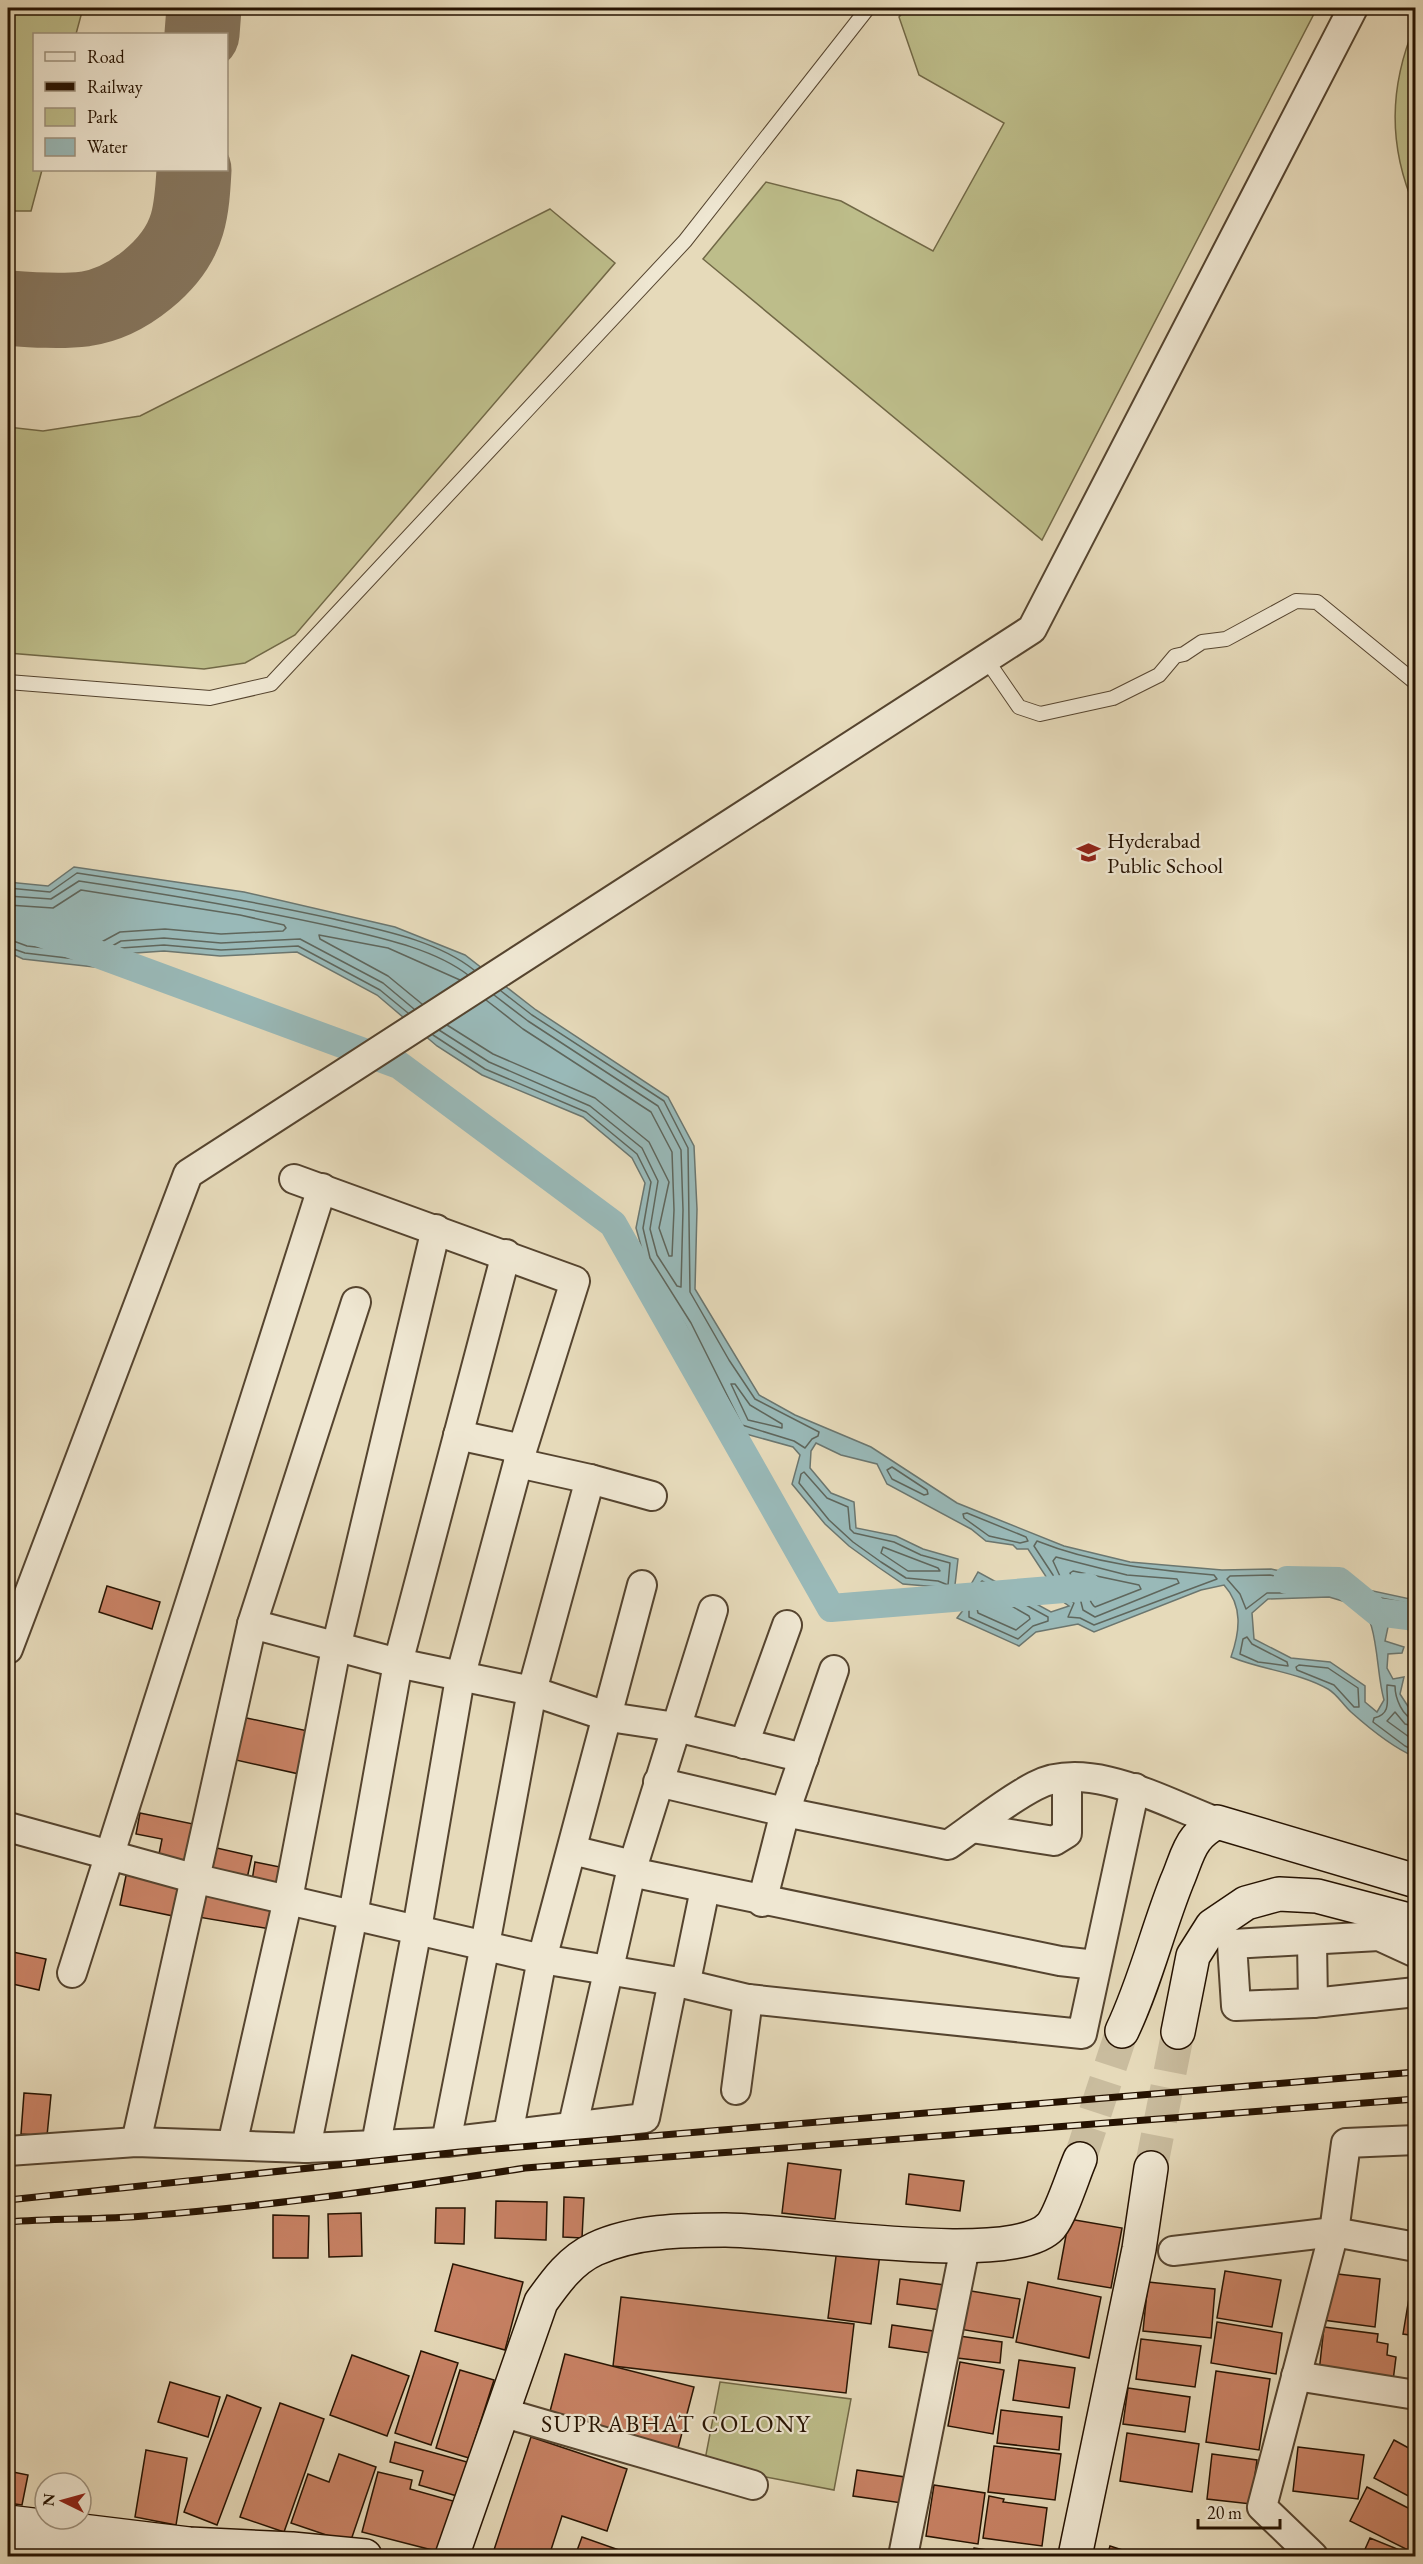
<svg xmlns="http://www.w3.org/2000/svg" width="1423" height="2564" font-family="'EB Garamond',serif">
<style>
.green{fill:#bdbd8a;stroke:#716846;stroke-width:1.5}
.water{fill:#99b9b8;stroke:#6b766f;stroke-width:1.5;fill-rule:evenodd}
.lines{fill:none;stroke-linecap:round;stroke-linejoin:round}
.shore{stroke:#5f665c;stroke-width:1.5}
.canal{stroke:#99b9b8;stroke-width:28}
.taxiway{stroke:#86765e;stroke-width:75}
.building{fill:#c98265;stroke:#251201;stroke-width:1.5}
.secondary-tunnel{stroke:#c9bc9e;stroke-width:33;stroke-dasharray:33 16;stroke-linecap:butt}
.lane-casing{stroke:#55442f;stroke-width:16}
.street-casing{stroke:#55442f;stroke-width:32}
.secondary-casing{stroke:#251201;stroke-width:36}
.lane{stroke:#efe7d2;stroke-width:14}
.street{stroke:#efe7d2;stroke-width:28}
.secondary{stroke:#efe7d2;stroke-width:33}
.rail-casing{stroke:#251201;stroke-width:7}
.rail{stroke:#efe7d2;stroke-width:4.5;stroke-dasharray:14;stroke-linecap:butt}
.labels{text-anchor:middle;stroke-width:4.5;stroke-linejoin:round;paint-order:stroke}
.poi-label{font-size:22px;fill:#251201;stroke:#efe7d2;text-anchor:start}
.neighbourhood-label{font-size:24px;letter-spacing:1.5px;fill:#251201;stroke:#efe7d2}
</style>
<rect width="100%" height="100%" fill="#e6daba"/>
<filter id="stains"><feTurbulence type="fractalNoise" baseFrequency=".00333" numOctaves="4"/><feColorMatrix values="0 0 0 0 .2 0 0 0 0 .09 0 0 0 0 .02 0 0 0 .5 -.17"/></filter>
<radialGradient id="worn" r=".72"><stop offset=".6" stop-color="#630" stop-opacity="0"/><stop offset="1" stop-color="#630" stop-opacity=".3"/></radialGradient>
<g class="green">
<path d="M 8,8 L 83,8 L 76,34 L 34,34 L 34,170 L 42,170 L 31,211 L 8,211 Z"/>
<path d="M 907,8 L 1317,8 L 1042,540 L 703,259 L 766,182 L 841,201 L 933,251 L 1004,123 L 919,75 L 899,17 Z"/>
<path d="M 1415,25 L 1415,208 C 1388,146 1389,87 1415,25 Z"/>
<path d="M 550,209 L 615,263 L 295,635 L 245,663 L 204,669 L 8,653 L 8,427 L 43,431 L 140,416 Z"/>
<path d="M 720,2382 L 851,2399 L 834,2490 L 704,2465 Z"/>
</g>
<path class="water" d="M 74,867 L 244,892 L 395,927 L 465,955 L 536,1010 L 668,1097 L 694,1146 L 697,1209 L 695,1289 L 759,1395 L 795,1415 L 871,1447 L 957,1503 L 1064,1546 L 1130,1562 L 1222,1570 L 1271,1569 L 1415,1600 L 1415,1635 L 1395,1620 L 1388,1627 L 1385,1641 L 1404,1647 L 1402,1653 L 1388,1654 L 1387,1668 L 1393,1679 L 1404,1677 L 1400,1694 L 1415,1717 L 1415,1757 C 1392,1747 1370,1729 1351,1712 C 1343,1705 1337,1694 1328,1689 C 1298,1672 1262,1670 1231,1657 C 1240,1631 1243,1606 1224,1585 L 1201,1590 L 1094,1632 L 1078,1624 L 1036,1632 L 1019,1646 L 957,1618 L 964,1609 L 956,1600 L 940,1604 L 938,1587 L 903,1584 L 878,1567 L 849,1546 L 825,1524 L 792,1484 L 800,1455 L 793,1447 L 739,1432 L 686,1326 L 645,1260 L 636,1228 L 645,1183 L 632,1158 L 583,1117 L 482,1075 L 437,1046 L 377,995 L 297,952 L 220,956 L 164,951 L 121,954 L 103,968 L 23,959 L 8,952 L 8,882 L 48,886 ZM 816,1443 L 841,1455 L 877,1464 L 887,1484 L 971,1529 L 986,1541 L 1013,1545 L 1017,1549 L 1028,1549 L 1047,1578 L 1053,1595 L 1069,1606 L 1051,1612 L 978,1572 L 970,1586 L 955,1585 L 958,1559 L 923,1549 L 896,1536 L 856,1528 L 854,1502 L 831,1493 L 810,1468 L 811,1451 ZM 1329,1597 L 1349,1603 L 1354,1599 C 1380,1616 1375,1670 1384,1700 L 1377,1712 L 1365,1702 L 1365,1686 L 1330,1662 L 1291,1658 L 1254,1639 L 1252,1613 L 1268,1599 Z"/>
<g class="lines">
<g class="shore">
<path d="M 8,888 L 50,892 L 77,873 C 163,886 248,900 334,919 C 381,930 436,940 474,970"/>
<path d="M 8,896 L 51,899 L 79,881 C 165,894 250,908 335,927 C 377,937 433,948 468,975"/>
<path d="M 8,905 L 53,908 L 81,890 L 240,915 L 284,925 L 286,928 L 283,931 L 221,934 L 165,929 L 120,932 L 96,945 L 29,937 L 8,930"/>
<path d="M 8,939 L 27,946 L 98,954 L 121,941 L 164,938 L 221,943 L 300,939 L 383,983 L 414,1009"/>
<path d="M 8,947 L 25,953 L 101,962 L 121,948 L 164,945 L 221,950 L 298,946 L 380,990 L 408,1013"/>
<path d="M 422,1004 L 388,976 L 320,939 L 319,935 L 388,948 L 460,980"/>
<path d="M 447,1025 L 493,1054 L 595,1098 L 649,1142 L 669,1182 L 659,1228 L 669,1256 L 672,1256 L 674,1210 L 672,1152 L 651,1112 L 523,1029 L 486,1000"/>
<path d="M 439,1030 L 489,1062 L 590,1106 L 642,1148 L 658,1181 L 650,1229 L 657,1255 L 677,1286 L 681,1287 L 683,1210 L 681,1150 L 658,1106 L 528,1021 L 494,995"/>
<path d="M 433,1035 L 485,1069 L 586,1112 L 637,1154 L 651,1182 L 643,1228 L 650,1258 L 691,1323 L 742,1425 L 794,1441 L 805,1448 L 812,1439 L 818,1436 L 819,1432 L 755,1399 L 729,1360 L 690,1292 L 688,1148 L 664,1101 L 532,1015 L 501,991"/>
<path d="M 731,1384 L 735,1384 L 750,1405 L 782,1424 L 782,1428 L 748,1420 Z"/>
<path d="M 892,1467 L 927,1490 L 928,1494 L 924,1495 L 892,1479 L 887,1470 Z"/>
<path d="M 804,1472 L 827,1498 L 848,1507 L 850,1529 L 854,1533 L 894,1542 L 921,1555 L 950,1563 L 948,1585 L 938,1581 L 906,1578 L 881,1562 L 853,1542 L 829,1520 L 799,1483 L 801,1474 Z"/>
<path d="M 967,1513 L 1026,1537 L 1028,1541 L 1020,1543 L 989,1536 L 964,1518 L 963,1514 Z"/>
<path d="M 1037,1541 C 1095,1564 1153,1570 1214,1575 L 1217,1579 L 1094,1625 L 1080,1618 L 1068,1617 L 1074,1603 L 1058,1590 L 1053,1575 L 1034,1546 Z"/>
<path d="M 883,1547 L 938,1568 L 940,1571 L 908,1571 L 881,1553 Z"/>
<path d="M 1056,1557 L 1127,1575 L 1177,1579 L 1179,1583 L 1095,1617 L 1083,1610 L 1080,1598 L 1064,1585 L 1053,1561 Z"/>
<path d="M 1073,1571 L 1139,1585 L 1141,1589 L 1095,1607 C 1089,1603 1090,1595 1084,1589 C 1079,1583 1072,1581 1070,1573 Z"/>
<path d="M 1270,1575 L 1323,1586 L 1325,1590 L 1311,1593 L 1267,1593 L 1246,1609 L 1240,1594 L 1227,1579 L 1230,1576 Z"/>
<path d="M 982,1581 L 1048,1617 L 1048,1621 L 1033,1626 L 1018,1639 L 969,1617 L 969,1607 L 961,1594 L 973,1591 Z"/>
<path d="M 985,1591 L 1029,1616 L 1030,1619 L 1016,1630 L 978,1613 L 975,1599 Z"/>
<path d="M 1416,1605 L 1371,1596 L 1368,1599 L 1379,1625 L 1395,1614 L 1416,1628"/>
<path d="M 1247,1637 L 1252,1644 L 1287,1662 L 1288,1666 L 1258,1662 L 1240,1654 L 1243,1639 Z"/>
<path d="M 1299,1665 L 1328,1668 L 1358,1688 L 1359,1707 L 1354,1707 L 1334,1685 L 1297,1670 L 1296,1667 Z"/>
<path d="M 1416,1720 C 1402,1718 1395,1697 1395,1686 L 1387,1685 C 1386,1697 1393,1714 1374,1718 L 1373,1722 L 1405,1746 L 1416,1751"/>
<path d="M 1416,1727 L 1405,1724 L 1395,1712 L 1387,1721 L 1416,1742"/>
</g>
<g class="canal">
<path d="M 8,921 L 399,1065 L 613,1224 L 831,1608 L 1088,1587"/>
<path d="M 1287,1580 L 1339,1581 L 1377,1612 L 1416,1617"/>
</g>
<g class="taxiway">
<path d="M 202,34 L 204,8"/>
<path d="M 8,308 C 33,310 60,312 85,309 C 127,303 175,265 187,224 C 192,207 193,188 194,170"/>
</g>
</g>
<g class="building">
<path d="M 107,1586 L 160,1602 L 152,1629 L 99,1612 Z"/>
<path d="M 237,1716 L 308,1731 L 299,1774 L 227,1758 Z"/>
<path d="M 140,1813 L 198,1825 L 189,1870 L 157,1864 L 162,1839 L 136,1834 Z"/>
<path d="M 208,1846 L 252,1856 L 246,1883 L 203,1874 Z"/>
<path d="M 255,1862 L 290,1869 L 286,1893 L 251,1887 Z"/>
<path d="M 128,1866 L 186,1878 L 178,1917 L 120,1905 Z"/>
<path d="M 203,1888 L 281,1901 L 276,1930 L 198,1917 Z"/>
<path d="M 8,1951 L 46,1959 L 39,1990 L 8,1983 Z"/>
<path d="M 24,2093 L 51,2095 L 47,2136 L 21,2134 Z"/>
<path d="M 788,2163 L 841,2170 L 835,2219 L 782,2213 Z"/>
<path d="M 909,2174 L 964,2181 L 960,2211 L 906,2204 Z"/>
<path d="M 564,2197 L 584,2198 L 582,2238 L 563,2237 Z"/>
<path d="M 496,2201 L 547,2202 L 546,2240 L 495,2238 Z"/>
<path d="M 436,2208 L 465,2208 L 464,2244 L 435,2243 Z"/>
<path d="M 361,2213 L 362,2256 L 329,2257 L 328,2214 Z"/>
<path d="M 273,2215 L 309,2216 L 308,2258 L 273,2258 Z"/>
<path d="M 1069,2219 L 1122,2228 L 1111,2288 L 1058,2279 Z"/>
<path d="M 838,2241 L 881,2246 L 871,2324 L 828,2318 Z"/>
<path d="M 453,2264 L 523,2282 L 505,2350 L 435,2331 Z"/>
<path d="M 1225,2271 L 1281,2280 L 1272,2327 L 1217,2318 Z"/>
<path d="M 1329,2273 L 1380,2279 L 1375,2327 L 1323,2320 Z"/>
<path d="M 900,2279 L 952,2286 L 948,2311 L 897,2304 Z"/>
<path d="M 1028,2282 L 1101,2297 L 1089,2358 L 1016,2342 Z"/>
<path d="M 1148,2282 L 1215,2289 L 1211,2338 L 1143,2331 Z"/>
<path d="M 965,2290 L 1020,2299 L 1013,2338 L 959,2329 Z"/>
<path d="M 621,2297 L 854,2324 L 846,2393 L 613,2366 Z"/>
<path d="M 1409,2298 L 1416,2299 L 1416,2336 L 1403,2334 Z"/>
<path d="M 1217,2322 L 1282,2333 L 1276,2374 L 1211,2363 Z"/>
<path d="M 892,2325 L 940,2332 L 937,2354 L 889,2347 Z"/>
<path d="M 1324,2327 L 1378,2334 L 1377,2342 L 1388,2344 L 1387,2355 L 1396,2357 L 1393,2381 L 1319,2372 Z"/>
<path d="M 959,2336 L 1002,2342 L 1000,2363 L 957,2358 Z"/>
<path d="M 1141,2339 L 1201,2346 L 1195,2387 L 1136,2379 Z"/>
<path d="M 421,2351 L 458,2363 L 431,2445 L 395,2433 Z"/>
<path d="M 565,2354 L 694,2387 L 677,2452 L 548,2419 Z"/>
<path d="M 352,2355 L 409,2376 L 387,2436 L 330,2415 Z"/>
<path d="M 1019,2360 L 1075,2368 L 1069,2408 L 1013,2400 Z"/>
<path d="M 960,2362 L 1004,2370 L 993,2434 L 948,2426 Z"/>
<path d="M 460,2370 L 494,2380 L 469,2458 L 436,2448 Z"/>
<path d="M 1216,2371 L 1270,2379 L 1259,2450 L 1206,2442 Z"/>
<path d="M 170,2382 L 220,2397 L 208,2437 L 158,2422 Z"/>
<path d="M 1128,2388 L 1190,2397 L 1185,2432 L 1123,2424 Z"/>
<path d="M 227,2395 L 261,2408 L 217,2525 L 184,2512 Z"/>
<path d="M 280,2403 L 324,2419 L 284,2532 L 240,2517 Z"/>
<path d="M 1001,2410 L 1062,2417 L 1059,2450 L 997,2443 Z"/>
<path d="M 1127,2433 L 1199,2444 L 1192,2492 L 1120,2481 Z"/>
<path d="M 531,2437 L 627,2469 L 607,2531 L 562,2516 L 549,2556 L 492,2556 Z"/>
<path d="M 1394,2440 L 1416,2452 L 1416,2500 L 1374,2478 Z"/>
<path d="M 395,2442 L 467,2462 L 457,2496 L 419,2485 L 423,2471 L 390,2462 Z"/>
<path d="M 994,2446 L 1061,2454 L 1055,2500 L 988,2492 Z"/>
<path d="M 1298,2447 L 1364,2455 L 1358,2499 L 1293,2491 Z"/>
<path d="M 146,2450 L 187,2458 L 176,2525 L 135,2517 Z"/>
<path d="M 339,2454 L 376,2467 L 350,2543 L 291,2523 L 308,2474 L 329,2482 Z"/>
<path d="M 1212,2454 L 1257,2460 L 1251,2504 L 1207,2499 Z"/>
<path d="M 857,2470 L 905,2477 L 902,2503 L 853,2496 Z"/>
<path d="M 8,2471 L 28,2475 L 22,2505 L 8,2503 Z"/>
<path d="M 378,2472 L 412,2480 L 410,2489 L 453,2501 L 440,2552 L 362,2532 Z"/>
<path d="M 934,2485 L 985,2493 L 978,2544 L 926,2536 Z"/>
<path d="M 1367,2487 L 1416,2512 L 1416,2554 L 1350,2521 Z"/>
<path d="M 989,2496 L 1004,2499 L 1003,2502 L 1047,2508 L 1042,2546 L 983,2538 Z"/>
<path d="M 582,2537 L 636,2556 L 575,2556 Z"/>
<path d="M 1370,2538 L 1412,2555 L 1411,2556 L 1362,2556 Z"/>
<path d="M 1110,2546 L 1141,2556 L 1107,2556 Z"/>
<path d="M 974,2548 L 1026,2556 L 972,2556 Z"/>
<path d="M 921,2551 L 962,2556 L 920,2556 Z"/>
<path d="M 854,2553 L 880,2556 L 853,2556 Z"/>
</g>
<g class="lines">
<g class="secondary-tunnel">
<path d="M 1080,2159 L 1122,2031"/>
<path d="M 1151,2168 L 1178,2032"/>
</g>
<defs>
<g id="lane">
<path d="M 986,659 L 1019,707 L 1040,714 L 1113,698 L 1159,675 L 1175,656 L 1184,654 L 1202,642 L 1226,639 L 1296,601 L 1317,602 L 1416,683"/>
<path d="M 8,682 L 210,698 L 271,684 L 685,241 L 868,8"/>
</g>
<g id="street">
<path d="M 294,1179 L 575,1281 L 518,1463 L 460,1678 L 417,1929 L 376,2144"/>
<path d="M 458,1435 L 522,1449"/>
<path d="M 590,1479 L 652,1496"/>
<path d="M 252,1624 L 398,1663 L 532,1691 L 609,1717 L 676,1727 L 804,1758"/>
<path d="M 8,1649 L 188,1174 L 1032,629 L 1353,8"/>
<path d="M 834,1670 L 785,1812 L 948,1845 C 976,1826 1004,1802 1035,1786 C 1088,1758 1166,1803 1217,1822"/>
<path d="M 744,1744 L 787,1625"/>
<path d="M 658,1782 L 785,1812 L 762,1902"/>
<path d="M 8,1827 L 193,1878 L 542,1959 L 673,1981 L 748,1999 L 1082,2034 L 1135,1788"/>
<path d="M 972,1828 L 1054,1841 L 1067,1833 L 1067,1778"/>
<path d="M 572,1850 L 633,1865"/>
<path d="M 631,1872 L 1060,1961 L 1096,1965"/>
<path d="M 1312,1942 L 1313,2003"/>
<path d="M 1416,1953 L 1379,1936 L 1232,1944 L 1236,2006 L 1313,2003 L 1416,1992"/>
<path d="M 72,1973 L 322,1188"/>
<path d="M 736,2090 L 748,1999"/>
<path d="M 573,2125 L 631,1872 L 713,1610"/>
<path d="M 508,2134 L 542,1959 L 642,1585"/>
<path d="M 136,2142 L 252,1624 L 356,1302"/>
<path d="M 446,2142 L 485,1945 L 532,1691 L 590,1479 L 518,1463"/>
<path d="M 232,2145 L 288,1899 L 336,1648 L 436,1229"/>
<path d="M 306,2148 L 353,1915 L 398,1663 L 506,1254"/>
<path d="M 8,2151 L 136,2142 L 306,2148 L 446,2142 L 645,2118 L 673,1981 L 686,1981 L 705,1889"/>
<path d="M 1173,2251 L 1334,2232 L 1416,2247"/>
<path d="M 1296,2376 L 1416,2395"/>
<path d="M 501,2412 L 753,2485"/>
<path d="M 903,2556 L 965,2247"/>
<path d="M 1313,2556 L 1262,2507 L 1334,2232 L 1346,2143 L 1416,2140"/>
</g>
<g id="secondary">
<path d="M 1122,2031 C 1145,1983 1157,1931 1177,1881 C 1183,1868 1187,1850 1196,1839 C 1202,1831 1208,1827 1217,1822 L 1416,1881"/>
<path d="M 1178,2032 L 1193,1956 L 1212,1926 L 1246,1903 L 1279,1894 L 1317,1896 L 1416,1922"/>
<path d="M 8,2522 L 189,2544 L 292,2549 L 365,2556"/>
<path d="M 8,2546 L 83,2556"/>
<path d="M 452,2556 L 541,2302 C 556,2281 571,2260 595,2249 C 634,2231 682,2230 724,2230 C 786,2229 1013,2269 1051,2226 C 1061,2214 1073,2175 1080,2159"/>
<path d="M 1075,2556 L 1139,2249 L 1151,2168"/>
</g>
</defs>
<use href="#lane" class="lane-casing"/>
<use href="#street" class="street-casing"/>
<use href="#secondary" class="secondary-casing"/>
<use href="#lane" class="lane"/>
<use href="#street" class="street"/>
<use href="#secondary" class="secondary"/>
<defs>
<g id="rail">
<path d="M 8,2200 L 460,2152 L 1416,2072"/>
<path d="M 8,2222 C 53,2218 99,2220 144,2216 C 271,2206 399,2188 525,2168 L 1416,2099"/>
</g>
</defs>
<use href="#rail" class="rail-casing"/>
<use href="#rail" class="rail"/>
</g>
<defs>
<symbol id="school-bare" viewBox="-9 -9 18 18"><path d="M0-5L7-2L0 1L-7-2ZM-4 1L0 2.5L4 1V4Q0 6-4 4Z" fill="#8f2418" stroke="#efe7d2" stroke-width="2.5" paint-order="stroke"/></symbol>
</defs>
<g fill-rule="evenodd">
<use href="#school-bare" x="1072" y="836" width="33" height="33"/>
</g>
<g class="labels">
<g class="poi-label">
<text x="1107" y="848">Hyderabad<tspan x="1107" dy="25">Public School</tspan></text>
</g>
<g class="neighbourhood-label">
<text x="676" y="2432">SUPRABHAT COLONY</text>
</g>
</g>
<rect width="1423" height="2564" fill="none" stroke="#e6daba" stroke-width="30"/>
<rect x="9" y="9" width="1405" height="2546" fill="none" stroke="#251201" stroke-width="3"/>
<rect x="15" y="15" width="1393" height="2534" fill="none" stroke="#251201" stroke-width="1.5"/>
<rect x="33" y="33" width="195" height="138" fill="#efe7d2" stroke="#9e927e" stroke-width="1.5"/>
<rect x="45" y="52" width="30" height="9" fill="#efe7d2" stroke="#9e927e" stroke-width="1.5"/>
<text x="87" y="63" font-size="18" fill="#251201">Road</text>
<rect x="45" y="82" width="30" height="9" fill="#251201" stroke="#9e927e" stroke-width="1.5"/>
<text x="87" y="93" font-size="18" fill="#251201">Railway</text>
<rect x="45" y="108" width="30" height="18" fill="#bdbd8a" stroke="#9e927e" stroke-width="1.5"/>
<text x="87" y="123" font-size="18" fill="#251201">Park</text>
<rect x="45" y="138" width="30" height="18" fill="#99b9b8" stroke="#9e927e" stroke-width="1.5"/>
<text x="87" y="153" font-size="18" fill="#251201">Water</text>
<g transform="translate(63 2501) rotate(275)"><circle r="28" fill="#efe7d2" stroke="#9e927e" stroke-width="1.5"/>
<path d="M0-4.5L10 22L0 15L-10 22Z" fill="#8f2418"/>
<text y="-9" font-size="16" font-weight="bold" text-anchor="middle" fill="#251201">N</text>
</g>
<path d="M1198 2519v9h82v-9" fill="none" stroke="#251201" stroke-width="3"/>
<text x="1207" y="2519" font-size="18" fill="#251201" stroke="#efe7d2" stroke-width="4.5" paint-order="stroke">20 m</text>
<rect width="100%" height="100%" filter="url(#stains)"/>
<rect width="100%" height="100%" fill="url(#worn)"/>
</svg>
